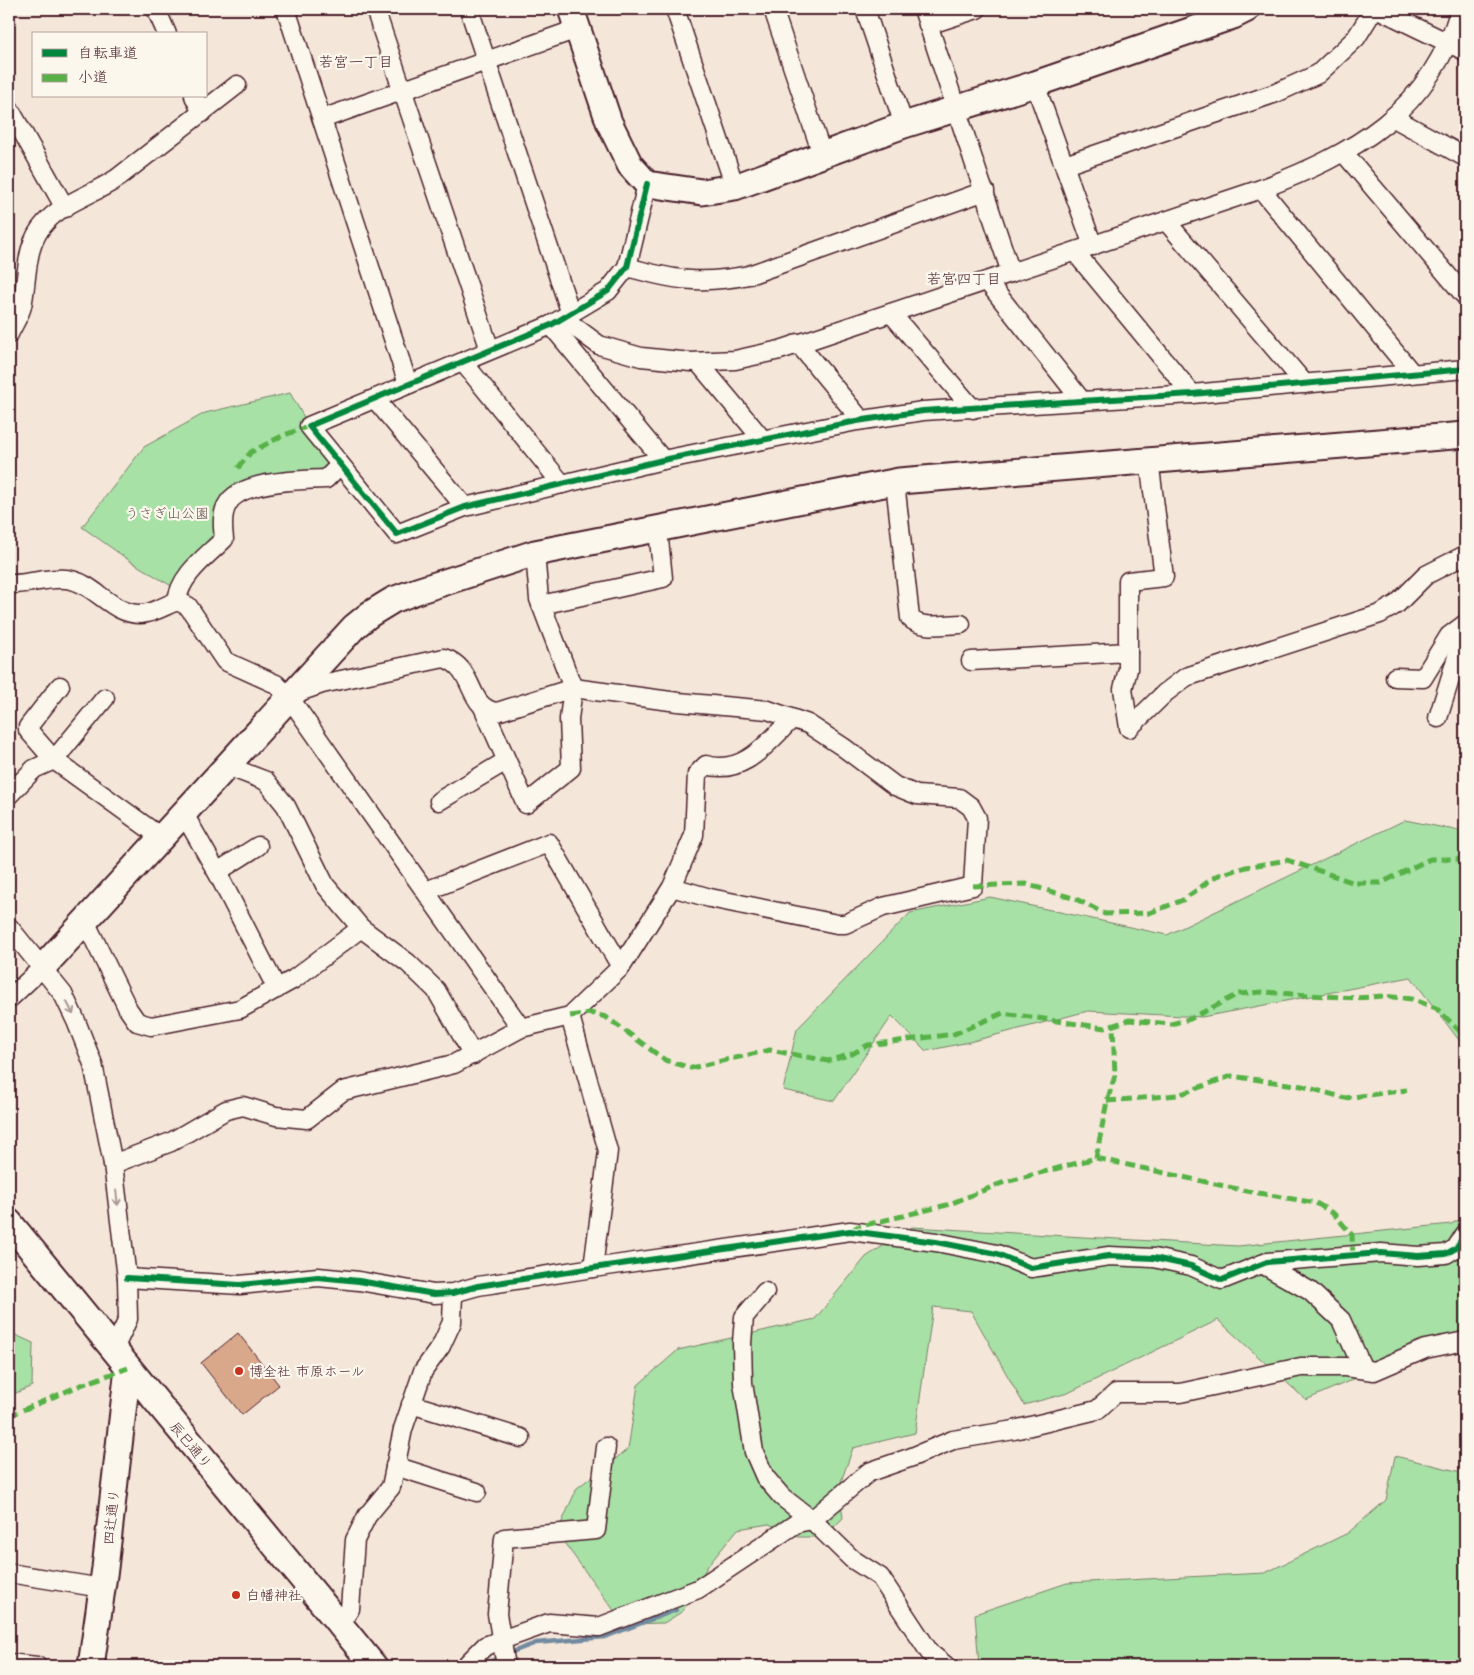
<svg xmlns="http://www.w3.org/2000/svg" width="1474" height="1675" font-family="'Shantell Sans','Klee One',sans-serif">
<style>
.green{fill:#a7e1a6;stroke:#788068}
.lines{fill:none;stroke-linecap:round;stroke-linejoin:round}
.stream{stroke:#728aa0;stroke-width:4.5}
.building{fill:#d9a88b;stroke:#4a1f2b}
.street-casing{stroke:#4a1f2b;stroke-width:21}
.secondary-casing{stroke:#4a1f2b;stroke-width:29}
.street{stroke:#fbf7ec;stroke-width:18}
.secondary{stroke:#fbf7ec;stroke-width:25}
.quiet{stroke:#57b146;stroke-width:5;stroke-dasharray:10 5;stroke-linecap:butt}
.cycleway-casing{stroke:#fbf7ec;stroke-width:9}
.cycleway{stroke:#00873e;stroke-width:6}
.oneway{stroke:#ab9695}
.poi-dot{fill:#c8321e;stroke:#fbf7ec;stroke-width:2}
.labels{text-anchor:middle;stroke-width:4.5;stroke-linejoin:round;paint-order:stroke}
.park-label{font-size:14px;fill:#61504a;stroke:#fbf7ec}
.poi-label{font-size:14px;fill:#4a1f2b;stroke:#fbf7ec;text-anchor:start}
.street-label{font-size:14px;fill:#4a1f2b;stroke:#fbf7ec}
.neighbourhood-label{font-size:15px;fill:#4a1f2b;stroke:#fbf7ec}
</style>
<rect width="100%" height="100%" fill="#f4e7d9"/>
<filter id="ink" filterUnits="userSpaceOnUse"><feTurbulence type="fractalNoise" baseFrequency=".02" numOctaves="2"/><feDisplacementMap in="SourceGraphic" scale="10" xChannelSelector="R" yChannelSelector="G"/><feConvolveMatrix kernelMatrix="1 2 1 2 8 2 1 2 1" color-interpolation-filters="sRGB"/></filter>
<g filter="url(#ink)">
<g class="green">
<path d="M 290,393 L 309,426 L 340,465 L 326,479 L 241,491 L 227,504 L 224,539 L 178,590 L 130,561 L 82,527 L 144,447 L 205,413 Z"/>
<path d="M 1405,820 L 1465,832 L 1465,1048 L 1411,977 L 1202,1017 L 1088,1011 L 969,1042 L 926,1051 L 892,1016 L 834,1101 L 783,1090 L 797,1029 L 910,913 L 990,897 L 1167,935 Z"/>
<path d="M 1465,1217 L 1465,1345 L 1420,1350 L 1306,1400 L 1218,1320 L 1068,1393 L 1024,1405 L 971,1311 L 933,1307 L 915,1433 L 853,1448 L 839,1487 L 843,1518 L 824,1537 L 798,1537 L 769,1524 L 738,1529 L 707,1567 L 683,1611 L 664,1623 L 624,1624 L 557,1533 L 577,1488 L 628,1449 L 638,1385 L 678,1350 L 815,1319 L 866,1257 L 912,1227 L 1238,1246 L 1451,1224 Z"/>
<path d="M 9,1332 L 33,1343 L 32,1386 L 9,1396 Z"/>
<path d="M 1395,1456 L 1465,1473 L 1465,1666 L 979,1666 L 975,1614 L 1067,1583 L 1265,1573 L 1348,1533 L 1386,1500 Z"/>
</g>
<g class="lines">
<g class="stream">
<path d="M 507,1654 L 536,1643 L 605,1637 L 676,1610"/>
<path d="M 481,1666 L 500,1657"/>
</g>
</g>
<path class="building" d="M 238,1333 L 279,1385 L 242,1415 L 201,1363 Z"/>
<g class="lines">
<defs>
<g id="street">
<path d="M 156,9 L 167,34"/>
<path d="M 286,9 L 408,384"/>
<path d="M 375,9 L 490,350"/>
<path d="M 469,9 L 571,314"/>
<path d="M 675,9 L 735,187"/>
<path d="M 773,9 L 822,154"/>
<path d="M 865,9 L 904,125"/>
<path d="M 923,9 L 1011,273"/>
<path d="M 1378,9 L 1465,51"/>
<path d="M 928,25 L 977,9"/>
<path d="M 1035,84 L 1093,246"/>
<path d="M 194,96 L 202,113"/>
<path d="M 9,108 L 65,208"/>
<path d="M 1394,118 L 1465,157"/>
<path d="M 322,119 L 577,29"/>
<path d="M 1344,153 L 1465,296"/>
<path d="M 1065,165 L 1276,93 L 1318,74 L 1356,38 L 1374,9"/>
<path d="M 647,184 L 627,267 L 608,291 L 551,325 L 309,426 L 397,534 L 465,507 L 663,460 L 857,421 L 923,411 L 1192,394 L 1465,369"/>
<path d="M 1261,189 L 1411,372"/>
<path d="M 1166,221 L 1305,384"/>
<path d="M 1075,252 L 1192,394"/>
<path d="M 627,267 C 674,280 700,285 749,275 L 985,191"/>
<path d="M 987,281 L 1082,401"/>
<path d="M 891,313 L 973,409"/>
<path d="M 564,319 L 599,345 L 641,357 L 691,362 L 735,360 L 780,350 L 1261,189 C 1353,154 1431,112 1460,9"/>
<path d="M 551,325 L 663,460"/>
<path d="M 9,334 C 13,325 20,315 22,306 C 28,279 24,245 45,223 C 62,203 94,194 116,179 L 237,85"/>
<path d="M 798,343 L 861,420"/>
<path d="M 463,362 L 562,484"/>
<path d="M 698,362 L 763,440"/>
<path d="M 375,399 L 465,507"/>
<path d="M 1149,460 L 1164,577 L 1128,581 L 1128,669 L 1123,689 L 1129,728 L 1165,693 L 1186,677 L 1380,614 L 1397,604 L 1426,575 L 1465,555"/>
<path d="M 895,482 L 910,618 C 921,630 946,624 961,624"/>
<path d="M 9,584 C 28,585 47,577 66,579 C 95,582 111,615 141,614 C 152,614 166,605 177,601 L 188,606 L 225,661 L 276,684 L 289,697 L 521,1028"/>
<path d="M 177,601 C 180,575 206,557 224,539 C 223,529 221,515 227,505 C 239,480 302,480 326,479 L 340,465"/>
<path d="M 541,605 L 663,578 L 658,530"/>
<path d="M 971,661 L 1128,652"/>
<path d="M 1395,677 L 1423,678 L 1449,636 L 1465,624"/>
<path d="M 60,686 L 28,727 L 28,730 L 54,760 L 105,698"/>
<path d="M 296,693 L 322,684 L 444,658 C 476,668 466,708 497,712 L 573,688 L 678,702 L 768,710 L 808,724 L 843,747 L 895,786 L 917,795 L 959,798 L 971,807 L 977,818 L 973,886 L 883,907 L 845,924 L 837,924 L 710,898 L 672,887"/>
<path d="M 483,707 L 526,804 L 571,768 L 569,719 L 573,688 L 539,599 L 535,553"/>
<path d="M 1438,718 L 1465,631"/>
<path d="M 227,766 L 266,781 L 286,806 L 325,885 L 361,928 L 408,963 L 436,990 L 473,1055"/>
<path d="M 9,795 L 34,769 L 54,760 L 162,838"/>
<path d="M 439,801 L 506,761"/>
<path d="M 184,814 L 217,872 L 277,989"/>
<path d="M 217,872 L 258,846"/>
<path d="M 426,891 L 549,843 L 621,967"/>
<path d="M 85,921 L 128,1009 L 137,1022 L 151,1026 L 240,1009 L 294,979 L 361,928"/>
<path d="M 9,927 L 63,994 L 76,1021 L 93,1064 L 113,1164 L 127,1278 L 128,1319 L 114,1349"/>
<path d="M 9,999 L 43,967"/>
<path d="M 570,1016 L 608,1151 L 593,1268"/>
<path d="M 113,1164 L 171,1142 L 226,1110 L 243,1106 L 276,1116 L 307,1119 L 343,1091 L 454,1064 L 521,1028 L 570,1016 L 621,967 L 672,887 L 694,835 L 697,774 L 706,765 C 744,776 768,742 792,719"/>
<path d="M 1262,1264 L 1310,1291 L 1341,1320 L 1363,1369"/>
<path d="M 127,1278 L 240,1285 L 318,1277 L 359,1281 L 434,1294 L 453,1293 L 478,1286 L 593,1268 L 850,1231 L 936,1242 L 997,1254 L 1031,1268 L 1109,1256 L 1154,1258 L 1191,1266 L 1222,1280 L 1267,1262 L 1381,1253 L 1418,1256 L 1446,1254 L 1456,1248 L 1465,1234"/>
<path d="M 765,1292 L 744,1317 L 742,1343 L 743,1383 L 754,1452 L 765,1477 L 782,1497 L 812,1520 L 852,1559 L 880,1577 L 930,1653 L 946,1666"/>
<path d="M 411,1404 L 521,1438"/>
<path d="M 395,1466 L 477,1492"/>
<path d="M 9,1573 L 102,1588"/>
<path d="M 340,1625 L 350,1609 L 355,1540 L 367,1516 L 391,1487 L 403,1429 L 423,1371 L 441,1346 L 452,1322 L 453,1293"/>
<path d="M 9,1663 L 37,1666"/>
<path d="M 465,1666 L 485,1646 L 549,1623 L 599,1627 L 698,1589 L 797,1523 L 812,1520 L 869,1472 L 912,1457 L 953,1440 L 1014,1430 L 1097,1410 L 1116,1393 L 1180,1393 L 1301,1367 L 1345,1367 L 1374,1371 L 1425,1349 L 1465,1341"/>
<path d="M 506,1666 L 497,1614 L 504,1538 L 596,1530 L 606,1447"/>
</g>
<g id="secondary">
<path d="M 571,9 L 609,122 L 630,165 L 647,184 L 702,192 L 735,187 L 904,125 L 1035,84 L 1233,16 L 1247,9"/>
<path d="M 43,967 L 354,627 L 370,614 L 393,600 L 417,591 L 535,553 L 899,481 L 1465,435"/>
<path d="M 9,1222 L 374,1666"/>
<path d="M 91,1666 L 105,1568 L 128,1368"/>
</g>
</defs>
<use href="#street" class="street-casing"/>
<use href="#secondary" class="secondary-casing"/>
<use href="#street" class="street"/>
<use href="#secondary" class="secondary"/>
<g class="quiet">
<path d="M 238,468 L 251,452 L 282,436 L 309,426"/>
<path d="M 973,886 L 1026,884 L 1076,899 L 1105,914 L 1149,913 L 1183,900 L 1216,876 L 1246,867 L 1287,860 L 1355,883 L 1381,883 L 1430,859 L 1465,859"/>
<path d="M 570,1016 L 590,1013 L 606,1017 L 665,1060 L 691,1068 L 770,1050 L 828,1061 L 852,1054 L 868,1045 L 954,1034 L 1003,1013 L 1105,1028 L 1129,1020 L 1171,1024 L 1190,1019 L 1238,994 L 1263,992 L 1356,998 L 1384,996 L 1412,999 L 1436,1008 L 1465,1036"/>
<path d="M 1107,1101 L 1178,1095 L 1231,1076 L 1302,1086 L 1345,1098 L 1407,1090"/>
<path d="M 1096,1158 L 1107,1101 L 1115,1076 L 1113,1026"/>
<path d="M 852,1230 L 857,1227 L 947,1205 L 1002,1183 L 1096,1158 L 1247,1191 L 1316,1203 L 1334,1214 L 1352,1235 L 1353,1257"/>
<path d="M 9,1416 L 81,1385 L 128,1368"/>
</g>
<defs>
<g id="cycleway">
<path d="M 647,184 L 627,267 L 608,291 L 551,325 L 309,426 L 397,534 L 465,507 L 663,460 L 857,421 L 923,411 L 1192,394 L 1465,369"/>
<path d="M 127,1278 L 240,1285 L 318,1277 L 359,1281 L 434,1294 L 453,1293 L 478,1286 L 593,1268 L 850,1231 L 936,1242 L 997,1254 L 1031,1268 L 1109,1256 L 1154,1258 L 1191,1266 L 1222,1280 L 1267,1262 L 1381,1253 L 1418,1256 L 1446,1254 L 1456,1248 L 1465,1234"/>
</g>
</defs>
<use href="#cycleway" class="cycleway-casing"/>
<use href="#cycleway" class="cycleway"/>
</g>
<defs><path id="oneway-shaft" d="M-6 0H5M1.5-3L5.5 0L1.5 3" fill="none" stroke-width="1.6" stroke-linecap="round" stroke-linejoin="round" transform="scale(1.25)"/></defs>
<g class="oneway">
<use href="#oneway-shaft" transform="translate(70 1008) rotate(63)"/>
<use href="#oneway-shaft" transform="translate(117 1198) rotate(83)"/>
</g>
</g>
<g class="poi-dot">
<circle cx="239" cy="1371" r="5"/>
<circle cx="236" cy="1595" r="5"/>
</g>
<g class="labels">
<g class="park-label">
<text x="167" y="518">うさぎ山公園</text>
</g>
<g class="poi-label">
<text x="249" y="1376">博全社 市原ホール</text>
<text x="246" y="1600">白幡神社</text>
</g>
<g class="street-label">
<text transform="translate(191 1445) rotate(50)" y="5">辰巳通り</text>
<text transform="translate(111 1517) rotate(-84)" y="5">四辻通り</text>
</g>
<g class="neighbourhood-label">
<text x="356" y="67">若宮一丁目</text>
<text x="964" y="284">若宮四丁目</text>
</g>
</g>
<rect width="1474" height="1675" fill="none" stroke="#fbf7ec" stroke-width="30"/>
<rect x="15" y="15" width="1444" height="1645" fill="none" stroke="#4a1f2b" stroke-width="2" filter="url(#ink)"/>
<rect x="32" y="32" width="175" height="65" fill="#fbf7ec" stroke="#b4a19f"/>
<rect x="42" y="49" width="25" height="8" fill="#00873e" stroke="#b4a19f"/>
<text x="78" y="58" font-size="15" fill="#4a1f2b">自転車道</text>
<rect x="42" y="74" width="25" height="8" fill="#57b146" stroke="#b4a19f"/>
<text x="78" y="82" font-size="15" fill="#4a1f2b">小道</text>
</svg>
